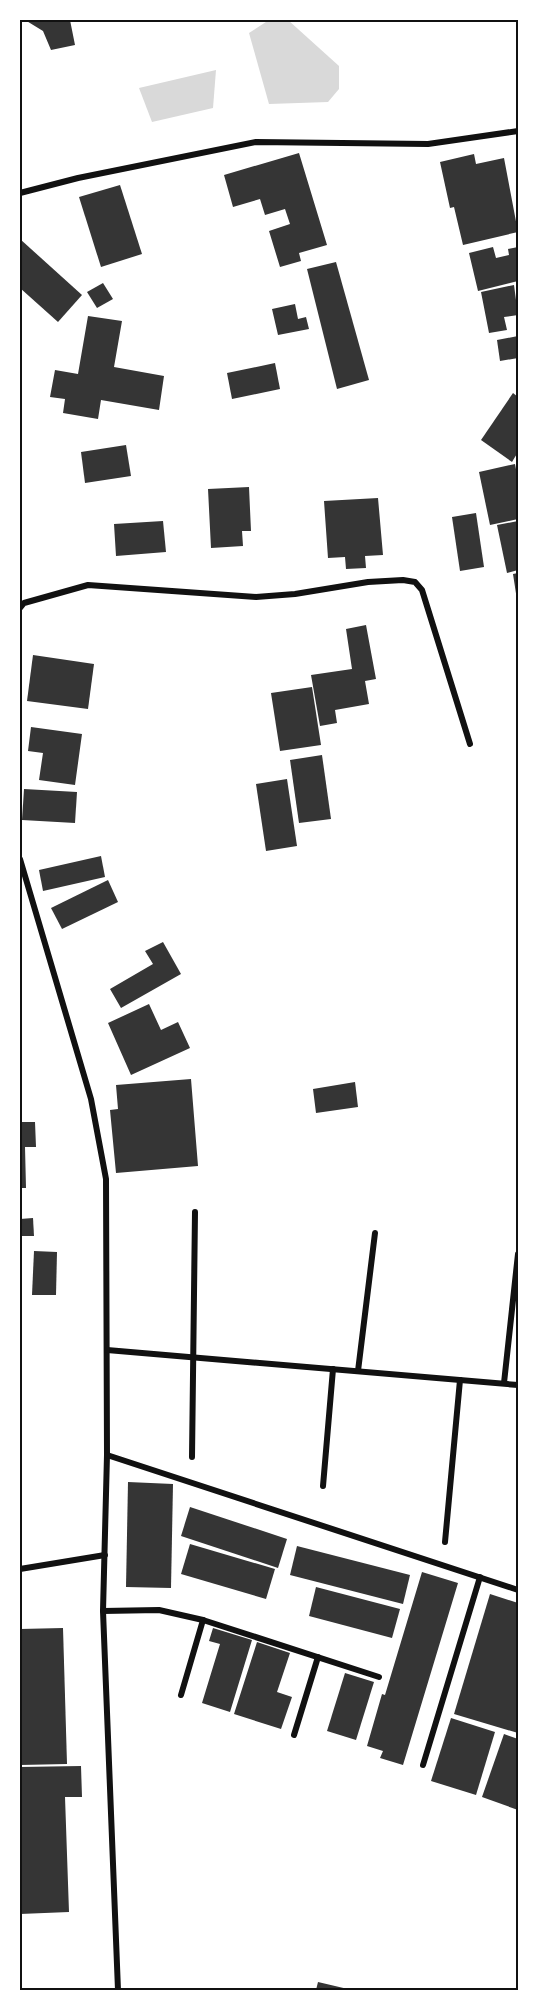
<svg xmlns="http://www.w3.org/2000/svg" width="538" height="2010" font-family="Arial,sans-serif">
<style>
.water{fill:#d9d9d9}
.building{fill:#353535}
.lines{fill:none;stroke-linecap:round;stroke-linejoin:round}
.minor{stroke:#111;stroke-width:6}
.neatline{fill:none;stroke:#111;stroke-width:2}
</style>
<rect width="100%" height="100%" fill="#fff"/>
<g class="water">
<path d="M 269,20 L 288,20 L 339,66 L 339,89 L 328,102 L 269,104 L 249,33 Z"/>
<path d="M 216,70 L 213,108 L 152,122 L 139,88 Z"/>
</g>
<g class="building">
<path d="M 25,20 L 70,20 L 75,45 L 51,50 L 43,31 Z"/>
<path d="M 299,153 L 327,245 L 299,253 L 301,261 L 280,267 L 269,231 L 290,224 L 285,209 L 265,215 L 260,199 L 233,207 L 224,175 Z"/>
<path d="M 474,154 L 476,164 L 504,158 L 518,232 L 463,245 L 454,207 L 450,208 L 440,162 Z"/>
<path d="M 120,185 L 142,254 L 101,267 L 79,197 Z"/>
<path d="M 20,239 L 82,295 L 58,322 L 20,288 Z"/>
<path d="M 493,247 L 496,258 L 509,255 L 508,249 L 518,247 L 518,281 L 478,291 L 469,253 Z"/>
<path d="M 336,262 L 369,380 L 337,389 L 307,269 Z"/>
<path d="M 103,283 L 113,299 L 97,308 L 87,292 Z"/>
<path d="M 514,285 L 518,315 L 504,317 L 507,330 L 489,333 L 481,292 Z"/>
<path d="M 295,304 L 298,319 L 306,317 L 309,329 L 278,335 L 272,309 Z"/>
<path d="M 88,316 L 122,321 L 114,367 L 164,376 L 159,410 L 101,400 L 98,419 L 63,413 L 65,399 L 50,397 L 55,370 L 78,374 Z"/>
<path d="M 518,336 L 518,358 L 500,361 L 497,340 Z"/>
<path d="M 275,363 L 280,389 L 232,399 L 227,373 Z"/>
<path d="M 513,393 L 518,397 L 518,452 L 512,462 L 481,440 Z"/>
<path d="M 126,445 L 131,476 L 85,483 L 81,452 Z"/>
<path d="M 515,464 L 518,480 L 518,519 L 490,525 L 479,472 Z"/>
<path d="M 249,487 L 251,531 L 242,531 L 243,546 L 211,548 L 208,489 Z"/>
<path d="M 378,498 L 383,555 L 365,556 L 366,568 L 346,569 L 345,557 L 328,558 L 324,501 Z"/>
<path d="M 476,513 L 484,567 L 460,571 L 452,517 Z"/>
<path d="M 163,521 L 166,552 L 116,556 L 114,524 Z"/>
<path d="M 518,521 L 518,570 L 507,573 L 497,525 Z"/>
<path d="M 518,573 L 518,600 L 517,600 L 513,574 Z"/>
<path d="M 366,625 L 376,679 L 365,681 L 369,704 L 335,710 L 337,723 L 320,726 L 311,675 L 352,669 L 346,629 Z"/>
<path d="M 33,655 L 94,664 L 88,709 L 27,701 Z"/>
<path d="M 312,687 L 321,745 L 280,751 L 271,693 Z"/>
<path d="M 31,727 L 82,734 L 75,785 L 39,780 L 43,753 L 28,751 Z"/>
<path d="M 322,755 L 331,819 L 299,823 L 290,760 Z"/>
<path d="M 287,779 L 297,846 L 266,851 L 256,784 Z"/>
<path d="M 24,789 L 77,792 L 75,823 L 22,820 Z"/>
<path d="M 101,856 L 105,877 L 43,891 L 39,870 Z"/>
<path d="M 108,880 L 118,902 L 62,929 L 51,908 Z"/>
<path d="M 163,942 L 181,974 L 121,1008 L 110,989 L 153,964 L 145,951 Z"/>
<path d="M 149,1004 L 161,1030 L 178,1022 L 190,1048 L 131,1075 L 108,1023 Z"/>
<path d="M 191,1079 L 198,1166 L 116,1173 L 110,1110 L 118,1109 L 116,1085 Z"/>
<path d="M 355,1082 L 358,1107 L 316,1113 L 313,1089 Z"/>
<path d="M 20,1122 L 35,1122 L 36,1147 L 25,1147 L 26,1188 L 20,1188 Z"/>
<path d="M 33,1218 L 34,1236 L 20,1236 L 20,1219 Z"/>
<path d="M 34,1251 L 57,1252 L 56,1295 L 32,1295 Z"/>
<path d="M 128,1482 L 173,1484 L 171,1588 L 126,1587 Z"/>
<path d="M 190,1507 L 287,1539 L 278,1568 L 181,1536 Z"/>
<path d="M 190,1544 L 275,1569 L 266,1599 L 181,1574 Z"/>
<path d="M 297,1546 L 410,1575 L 403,1604 L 290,1575 Z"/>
<path d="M 422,1572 L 458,1583 L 403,1765 L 380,1758 L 383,1751 L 367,1746 L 382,1694 L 385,1695 Z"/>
<path d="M 316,1587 L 400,1609 L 392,1638 L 309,1616 Z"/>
<path d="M 490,1594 L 518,1603 L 518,1733 L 454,1714 Z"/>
<path d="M 63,1628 L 67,1764 L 20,1765 L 20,1629 Z"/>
<path d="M 213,1628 L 252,1640 L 230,1712 L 202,1703 L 220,1644 L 209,1641 Z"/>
<path d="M 257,1642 L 290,1653 L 277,1692 L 292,1697 L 281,1729 L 234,1714 Z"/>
<path d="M 345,1673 L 374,1682 L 356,1740 L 327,1731 Z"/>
<path d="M 451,1718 L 495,1732 L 476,1795 L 431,1781 Z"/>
<path d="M 504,1734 L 518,1739 L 518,1810 L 482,1797 Z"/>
<path d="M 81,1766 L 82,1797 L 65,1797 L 69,1912 L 20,1914 L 20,1767 Z"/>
<path d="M 318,1982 L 352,1990 L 316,1990 Z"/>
</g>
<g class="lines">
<g class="minor">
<path d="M 20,193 L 78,178 L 256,142 L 428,144 L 518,131"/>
<path d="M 20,608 L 24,603 L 88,585 L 256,597 L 295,594 L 368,582 L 403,580 L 415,582 L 422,590 L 470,744"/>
<path d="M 20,859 L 91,1099 L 106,1179 L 107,1455 L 103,1611 L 118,1990"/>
<path d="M 107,1350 L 518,1385"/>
<path d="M 358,1371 L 375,1233"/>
<path d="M 504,1383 L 518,1254"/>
<path d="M 107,1455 L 518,1590"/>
<path d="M 192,1457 L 195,1212"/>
<path d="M 323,1486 L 333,1369"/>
<path d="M 445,1542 L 460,1380"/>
<path d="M 20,1569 L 105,1555"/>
<path d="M 103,1611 L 159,1610 L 203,1620 L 379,1677"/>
<path d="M 181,1695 L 203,1620"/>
<path d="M 294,1735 L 318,1657"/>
<path d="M 423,1765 L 480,1577"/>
</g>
</g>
<rect width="538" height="2010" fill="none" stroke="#ffffff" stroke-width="42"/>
<rect x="21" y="21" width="496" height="1968" class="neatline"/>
</svg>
